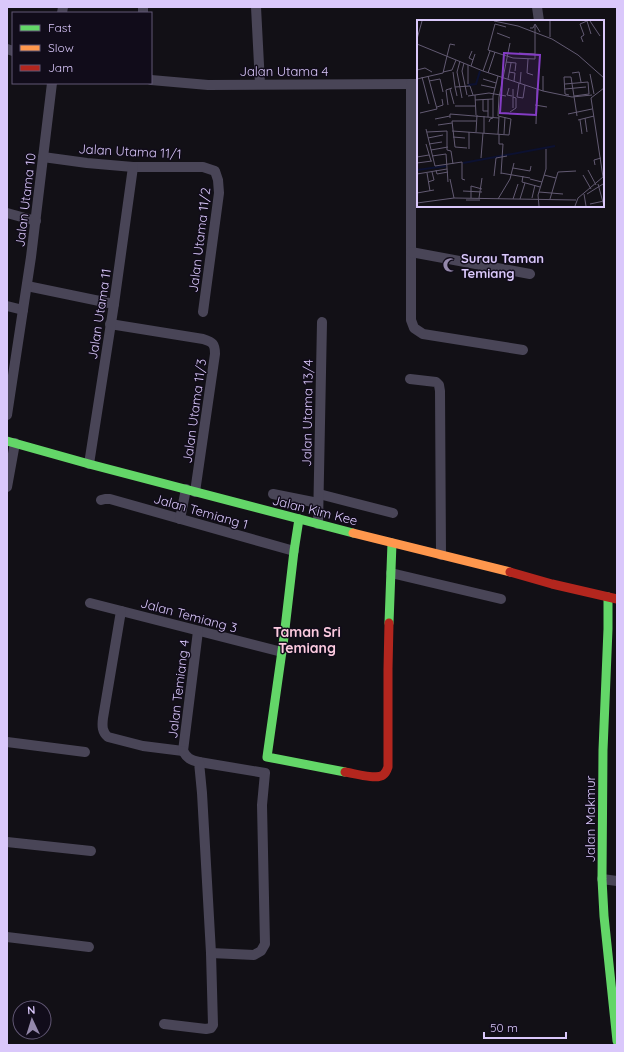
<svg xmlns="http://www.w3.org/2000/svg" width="624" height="1052" font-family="Quicksand,sans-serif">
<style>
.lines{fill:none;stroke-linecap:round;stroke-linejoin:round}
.street{stroke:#494557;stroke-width:10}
.fast{stroke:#63d668;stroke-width:9}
.slow{stroke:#ff974d;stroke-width:9}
.jam{stroke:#b3261e;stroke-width:9}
.labels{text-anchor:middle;stroke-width:3;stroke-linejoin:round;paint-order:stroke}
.street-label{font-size:13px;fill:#dac8fb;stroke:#110c1a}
.poi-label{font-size:13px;font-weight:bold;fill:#dac8fb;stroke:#110c1a;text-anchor:start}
.neighbourhood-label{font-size:14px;font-weight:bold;fill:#fccade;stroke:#110c1a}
.inset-river{fill:none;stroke:#0c1131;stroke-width:2}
.inset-road{fill:none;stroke:#625a72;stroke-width:1}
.view{fill:#843cc5;fill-opacity:0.15;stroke:#843cc5;stroke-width:2}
.inset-edge{fill:none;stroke:#dac8fb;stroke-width:2}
</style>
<rect width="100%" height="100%" fill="#121016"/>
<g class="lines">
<g class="street">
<path d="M 143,7 L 143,13"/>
<path d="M 256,7 L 260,84"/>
<path d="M 537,7 L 539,21"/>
<path d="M 62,13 L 63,7"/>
<path d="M 7,49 L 13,51"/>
<path d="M 151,80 L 208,85 L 418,84"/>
<path d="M 411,84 L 411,320 L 414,328 L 423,334 L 523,350"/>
<path d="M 43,157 L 87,163 L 133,167 L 203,167 L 215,171 L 218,180 L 219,193 L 203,312"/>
<path d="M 7,213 L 36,221"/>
<path d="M 411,252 L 530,274"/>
<path d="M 27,286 L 114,304"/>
<path d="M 7,306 L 23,310"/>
<path d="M 110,324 L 203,339 C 213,342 215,344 215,354 L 195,492"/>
<path d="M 410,379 L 436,382 L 439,385 L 440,391 L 441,555"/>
<path d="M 7,415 L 31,257 L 52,83"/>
<path d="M 89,464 L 114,304 L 133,167"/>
<path d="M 7,487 L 15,443"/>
<path d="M 273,494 L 318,503"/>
<path d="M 319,494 L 393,513"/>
<path d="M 101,500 L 105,499 L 110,499 L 294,551"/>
<path d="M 180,519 L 186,489"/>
<path d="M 318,524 L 322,322"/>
<path d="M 391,573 L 501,599"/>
<path d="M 90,603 L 282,652"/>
<path d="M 121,611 L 103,718 C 102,726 102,732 108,737 L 143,746 L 183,751"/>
<path d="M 7,742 L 85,752"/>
<path d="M 183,751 L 198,631"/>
<path d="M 199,762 L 265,773 L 262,805 L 265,944 L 261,951 L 254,955 L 211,953"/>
<path d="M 7,842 L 91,851"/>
<path d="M 602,879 L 617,881"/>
<path d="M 7,937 L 89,947"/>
<path d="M 164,1024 L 206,1029 L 211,1028 L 213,1025 L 211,953 L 202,793 L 199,762 C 190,760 187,758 183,751"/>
</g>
<g class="fast">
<path d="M 7,441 L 89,464 L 353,533"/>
<path d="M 299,519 L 294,551 L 284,637 L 267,757 L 345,772"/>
<path d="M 608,597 L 608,629 L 603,750 L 602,879 L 604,916 L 617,1041"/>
<path d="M 389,623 L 392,543"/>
</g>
<path class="slow" d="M 353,533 L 510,572"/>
<g class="jam">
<path d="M 510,572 L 552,584 L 617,599"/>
<path d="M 345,772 C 353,773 377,780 383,775 C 386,773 387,770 388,767 L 388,669 L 389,623"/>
</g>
</g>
<defs>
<symbol id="mosque-bare" viewBox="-9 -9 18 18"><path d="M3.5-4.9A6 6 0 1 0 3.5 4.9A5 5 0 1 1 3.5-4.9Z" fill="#9488ab" stroke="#110c1a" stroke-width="2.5" paint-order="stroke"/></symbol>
</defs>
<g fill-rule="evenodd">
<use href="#mosque-bare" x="440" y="255" width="20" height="20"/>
</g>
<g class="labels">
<g class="street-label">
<text x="284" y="76">Jalan Utama 4</text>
<text transform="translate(130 151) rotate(3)" y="5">Jalan Utama 11/1</text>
<text transform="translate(25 200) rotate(-83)" y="5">Jalan Utama 10</text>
<text transform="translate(199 240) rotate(-83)" y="5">Jalan Utama 11/2</text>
<text transform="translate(99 314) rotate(-81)" y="5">Jalan Utama 11</text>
<text transform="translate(194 411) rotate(-82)" y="5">Jalan Utama 11/3</text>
<text transform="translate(307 413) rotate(-89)" y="5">Jalan Utama 13/4</text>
<text transform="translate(315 510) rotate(14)" y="5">Jalan Kim Kee</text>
<text transform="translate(201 511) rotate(16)" y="5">Jalan Temiang 1</text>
<text transform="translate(189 615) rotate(15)" y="5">Jalan Temiang 3</text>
<text transform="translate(178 689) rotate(-83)" y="5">Jalan Temiang 4</text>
<text transform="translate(590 819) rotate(-90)" y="5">Jalan Makmur</text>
</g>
<g class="poi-label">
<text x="461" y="263">Surau Taman<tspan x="461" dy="15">Temiang</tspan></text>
</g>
<g class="neighbourhood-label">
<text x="307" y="637">Taman Sri<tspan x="307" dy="16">Temiang</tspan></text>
</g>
</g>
<g transform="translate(417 20)">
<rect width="187" height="187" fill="#121016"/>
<path class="inset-river" d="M 51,65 L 59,64 L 63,51M 46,143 L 138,126M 0,150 L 29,146"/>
<path class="inset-road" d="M 77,1 L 101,6 L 135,19 L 161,35 L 187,58M 133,1 L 133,17M 170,1 L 174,14M 173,1 L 183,16M 89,7 L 78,4 L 71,30 L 96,38 L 118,39 L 118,5M 113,8 L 116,8 L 118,4 L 123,12M 80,13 L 93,18M 0,19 L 5,1M 166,22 L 164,17 L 167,15 L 163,4 L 170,1M 0,24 L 66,51 L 126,71 L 155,77 L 175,75M 55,31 L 52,38 L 56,40M 102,33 L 118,34M 30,36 L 33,24 L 38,25M 111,39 L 110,53 L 116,55M 43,41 L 40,52 L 45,78M 89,42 L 99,43 L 98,51M 47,43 L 45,51 L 50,75M 54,46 L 58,34M 0,50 L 8,48 L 15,52M 66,51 L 73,31M 26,52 L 35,50 L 39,40M 36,52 L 38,67M 92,52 L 98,53 L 97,61M 71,53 L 78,32M 155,53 L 162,52 L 164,62M 173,54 L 177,74M 5,57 L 12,84M 86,58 L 93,23M 0,59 L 26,53 L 30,36M 66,59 L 79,63M 91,59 L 94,43M 12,61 L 23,59 L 26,72M 102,63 L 100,77 L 106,78 L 108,65M 51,64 L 51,45M 103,64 L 104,52M 148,64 L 171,62 L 172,74 L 157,76M 64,65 L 78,68M 92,68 L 90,75 L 95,76M 33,69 L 37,84M 148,69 L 169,67M 126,71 L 126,56M 58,75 L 59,95M 152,75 L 148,74 L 147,57 L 154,57 L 160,96M 40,76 L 38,67 L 53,66 L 56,75M 51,76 L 72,73 L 89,76M 71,79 L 71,97M 58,80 L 76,79M 66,80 L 66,91 L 71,91M 31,85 L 29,70 L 35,68M 118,85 L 130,87M 38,86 L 58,86M 20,87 L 26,85 L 25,79M 96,88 L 96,69M 93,92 L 99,88 L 99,78 L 96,77M 3,93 L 20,89 L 11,56M 151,94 L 175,89M 67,96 L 67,113M 33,98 L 33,94 L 82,98M 168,98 L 170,112M 18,99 L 33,96M 161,100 L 177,96M 163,100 L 165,114M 72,102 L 73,99 L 76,98 L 76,76 L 81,56M 119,104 L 120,69M 21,105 L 35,103M 9,109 L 18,146 L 45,142 L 45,159 L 48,160M 35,111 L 92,115 L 94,99 L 81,96 L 82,77 L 86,58M 10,112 L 30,111 L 30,130 L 34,131 L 36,144M 52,112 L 52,129M 59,112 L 60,95M 81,114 L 82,97M 82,114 L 82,124 L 86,124 L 84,154M 87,114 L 88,97M 36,117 L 48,118M 11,118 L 26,115M 9,124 L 14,141M 12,124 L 25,122M 50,128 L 38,127 L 35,101 L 59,101M 14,130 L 31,127M 15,136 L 29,134 L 31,162M 0,137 L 12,135M 64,138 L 66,113M 0,143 L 15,141M 178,145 L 177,140 L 184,138M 96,148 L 113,151 L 114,146M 19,150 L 20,154 L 31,152M 171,150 L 179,165M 10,153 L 13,171M 84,153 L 113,158M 0,154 L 30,149M 127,155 L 139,158M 166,155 L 174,169M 77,156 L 79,138 L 90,136M 106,156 L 105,162 L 123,167M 33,159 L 37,178M 113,159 L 125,162M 11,162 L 17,160 L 15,152M 181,164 L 187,186M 46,171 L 65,172M 122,172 L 146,174M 0,173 L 17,170M 167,174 L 169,186M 170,174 L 186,164M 54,178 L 54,166 L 65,169M 62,178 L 65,158M 115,178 L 118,165M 81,179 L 93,159 L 97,143M 96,179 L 101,164M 103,179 L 108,163M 133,179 L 141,152 L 159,151M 49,180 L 63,180M 0,183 L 37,178 L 159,180M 173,184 L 187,181M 122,186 L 121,175 L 129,149 L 129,129M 158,186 L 161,178 L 186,157 L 174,78 L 187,68"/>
<path class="view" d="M 87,33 L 123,35 L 119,95 L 83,93 Z"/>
<rect width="187" height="187" class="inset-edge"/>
</g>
<rect width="624" height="1052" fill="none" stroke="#dac8fb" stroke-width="16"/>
<rect x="12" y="12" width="140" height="72" fill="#110c1a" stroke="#615774"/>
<rect x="20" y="25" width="20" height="6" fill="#63d668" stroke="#615774"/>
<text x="48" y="32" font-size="12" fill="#dac8fb">Fast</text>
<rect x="20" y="45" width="20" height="6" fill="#ff974d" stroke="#615774"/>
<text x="48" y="52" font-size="12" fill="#dac8fb">Slow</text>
<rect x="20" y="65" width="20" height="6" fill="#b3261e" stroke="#615774"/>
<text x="48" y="72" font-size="12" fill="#dac8fb">Jam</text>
<g transform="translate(32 1020) rotate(356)"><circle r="19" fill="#110c1a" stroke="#615774"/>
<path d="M0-3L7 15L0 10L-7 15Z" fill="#9488ab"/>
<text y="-6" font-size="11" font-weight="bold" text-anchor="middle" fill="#dac8fb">N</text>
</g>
<path d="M484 1032v6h82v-6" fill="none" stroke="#dac8fb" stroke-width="2"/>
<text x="490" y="1032" font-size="12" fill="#dac8fb" stroke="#110c1a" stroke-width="3" paint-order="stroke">50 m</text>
</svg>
